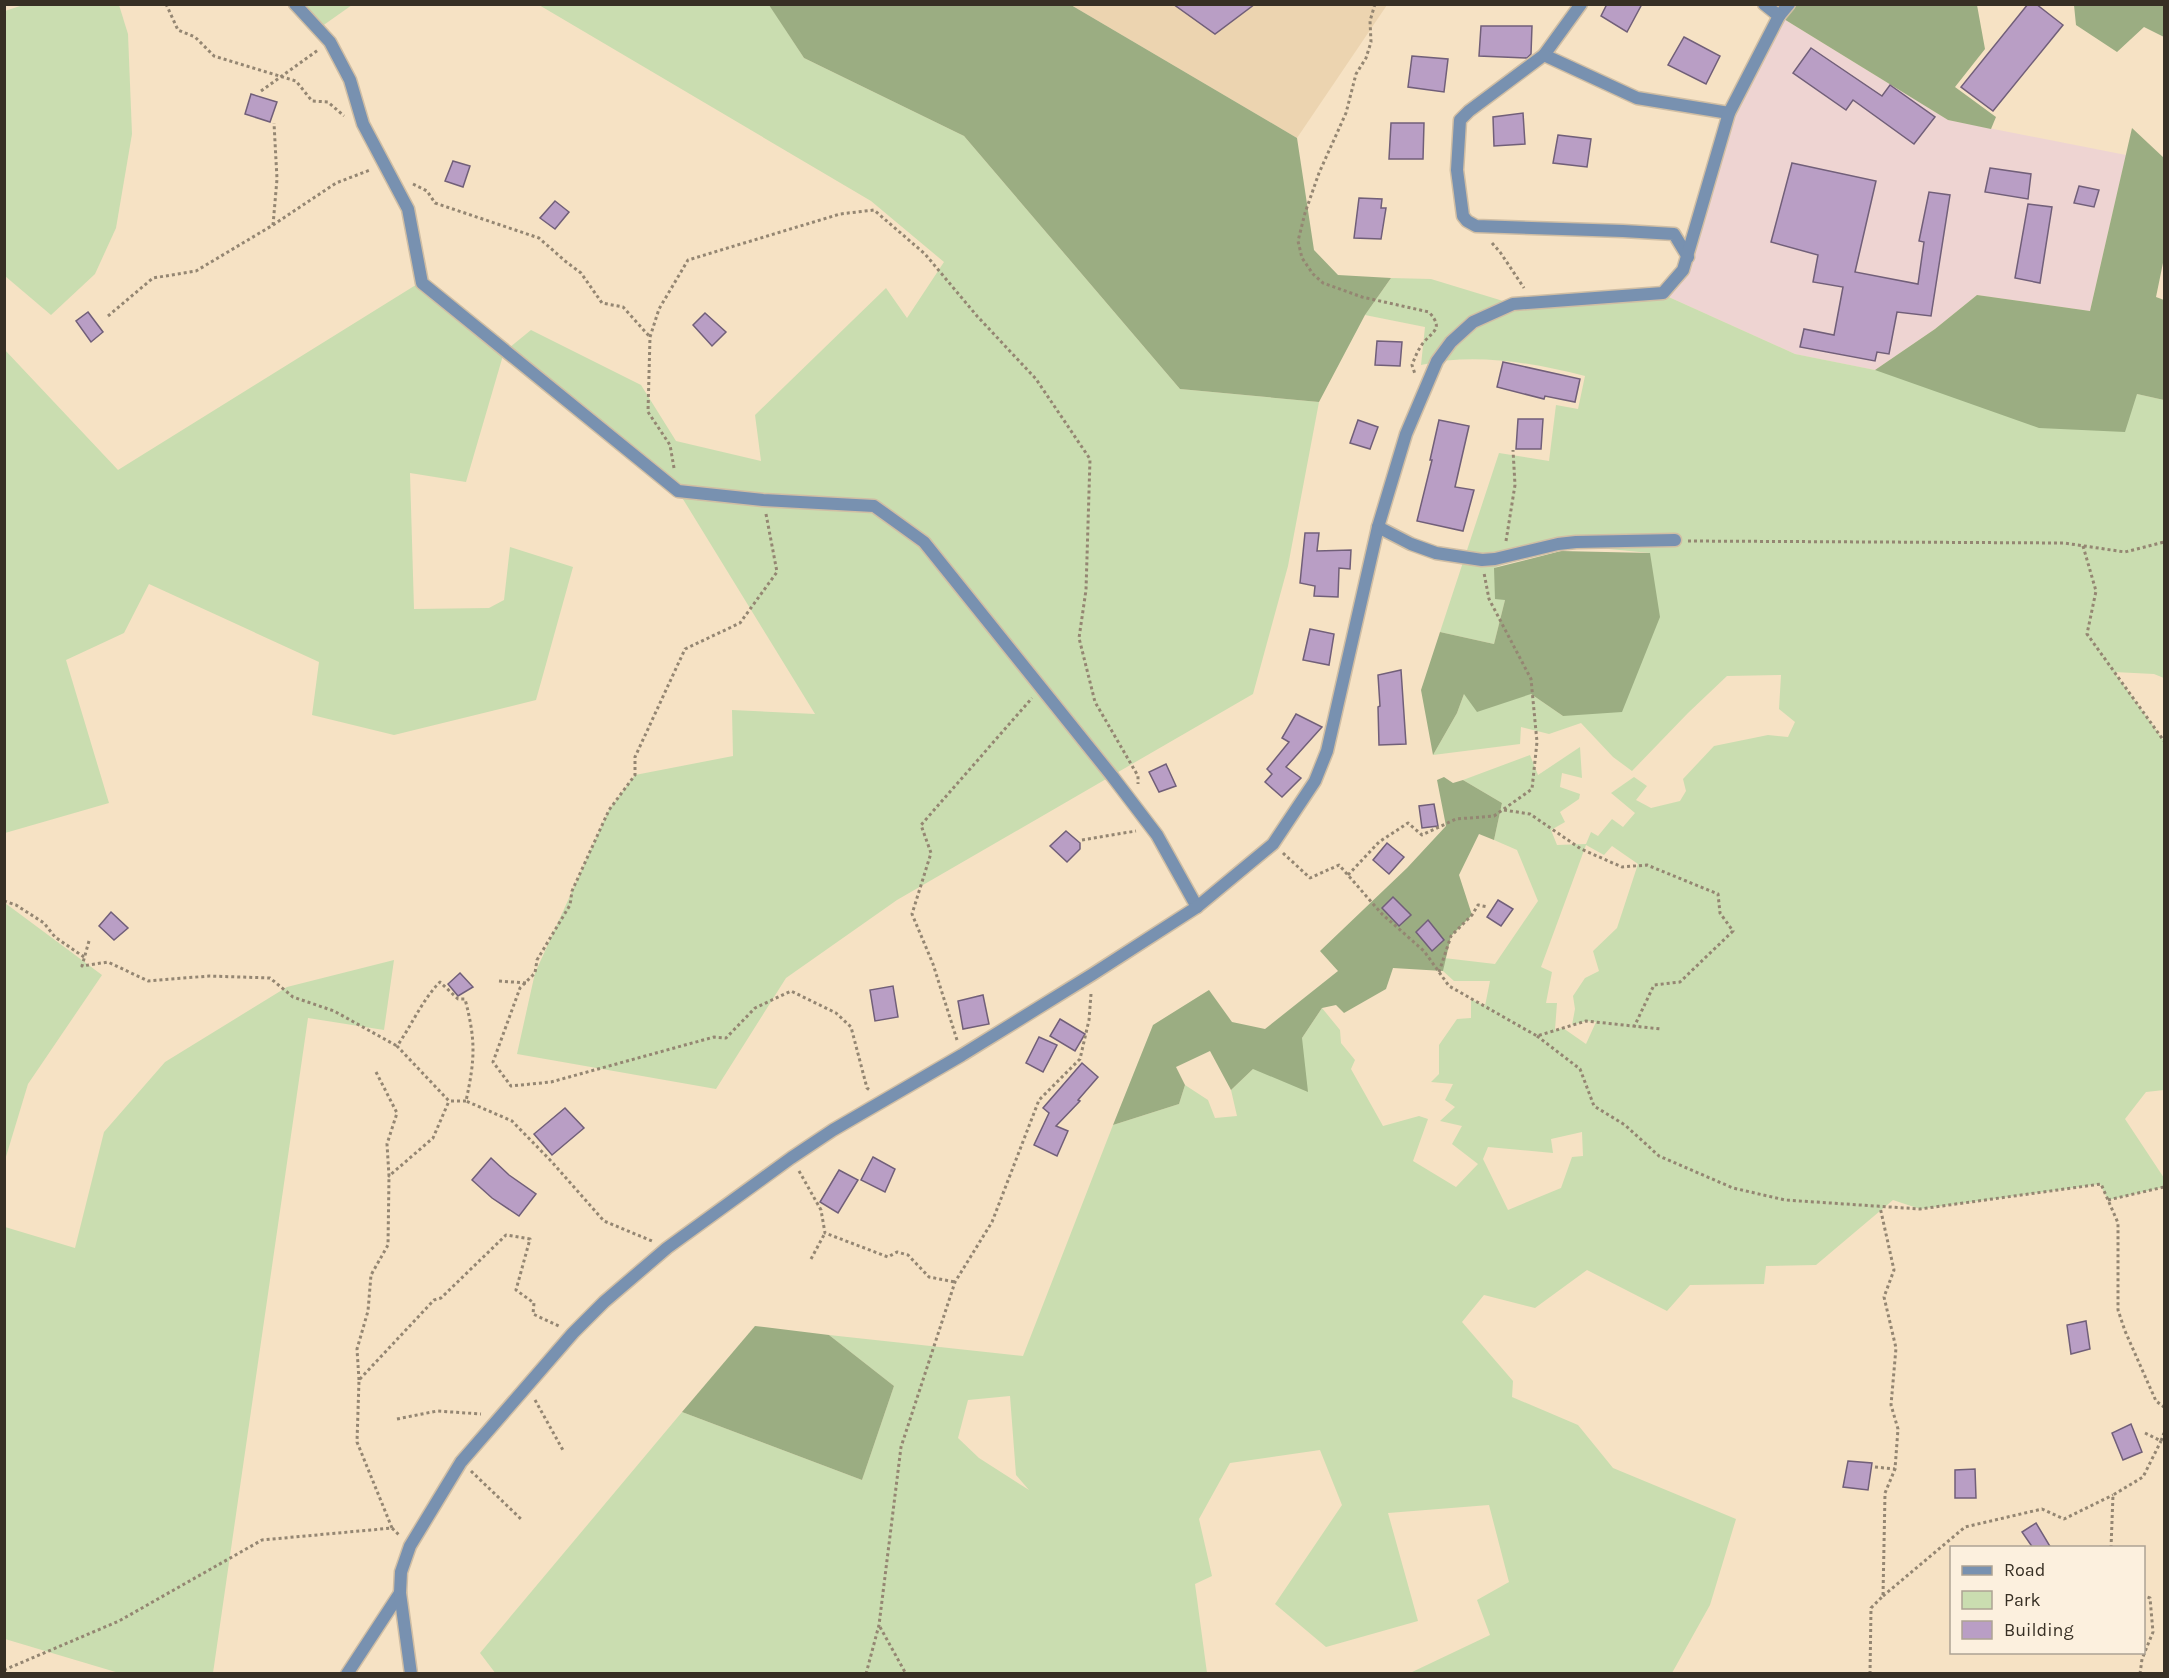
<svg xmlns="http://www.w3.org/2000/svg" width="2169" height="1678" font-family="Karla,sans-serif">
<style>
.built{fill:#ecd4b0}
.education{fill:#eed4d2}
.green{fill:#caddb0;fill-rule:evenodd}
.forest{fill:#9bad82}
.building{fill:#b99ec5;stroke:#715f79;stroke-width:1.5}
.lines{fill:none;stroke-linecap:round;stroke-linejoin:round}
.street-casing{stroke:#d0bea4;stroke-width:15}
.path{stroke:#948672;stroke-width:3;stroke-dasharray:3 3;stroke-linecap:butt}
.street{stroke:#7891b0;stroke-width:12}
</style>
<rect width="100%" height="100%" fill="#f6e2c4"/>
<path class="built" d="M 1071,5 L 1387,5 L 1297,138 Z"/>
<path class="education" d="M 1779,16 L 1948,120 L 2126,155 L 2090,311 L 1977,295 L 1935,329 L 1875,370 L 1795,354 L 1662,294 L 1684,272 L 1729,113 Z"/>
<g class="green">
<path d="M 769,4 L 804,58 L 964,136 L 1180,389 L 1319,402 L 1288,566 L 1253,694 L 897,900 L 786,978 L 716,1089 L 517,1054 L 535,973 L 609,810 L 635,775 L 733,756 L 732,710 L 815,714 L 678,491 L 504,352 L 466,482 L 410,473 L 414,609 L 489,608 L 504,600 L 510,547 L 573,567 L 536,700 L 394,735 L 312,715 L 319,662 L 149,584 L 124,633 L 66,660 L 109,803 L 5,833 L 4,349 L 118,470 L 419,283 L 504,352 L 531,330 L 641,385 L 676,441 L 761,461 L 755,415 L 886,288 L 907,318 L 944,262 L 871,201 L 539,5 Z"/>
<path d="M 23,5 L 119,5 L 128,34 L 132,134 L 116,228 L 95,274 L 51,315 L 5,276 L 5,11 Z"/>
<path d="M 295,5 L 352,5 L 318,29 Z"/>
<path d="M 1391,278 L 1431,279 L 1513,304 L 1662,294 L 1795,354 L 1875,370 L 2137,394 L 2164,400 L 2164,678 L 2154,674 L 2114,672 L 2164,741 L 2164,1090 L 2146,1092 L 2125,1119 L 2164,1178 L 2164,1187 L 2108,1200 L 2100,1184 L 1920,1209 L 1893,1200 L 1816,1265 L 1766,1266 L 1764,1284 L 1690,1285 L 1667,1311 L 1587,1270 L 1535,1308 L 1484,1295 L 1462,1322 L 1513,1381 L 1512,1397 L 1578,1425 L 1613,1468 L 1736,1519 L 1710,1605 L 1672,1673 L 1410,1673 L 1490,1635 L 1477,1600 L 1509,1582 L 1489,1505 L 1388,1513 L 1418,1621 L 1326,1647 L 1275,1604 L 1342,1505 L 1320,1450 L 1230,1463 L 1199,1519 L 1212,1576 L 1195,1584 L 1207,1673 L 496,1674 L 480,1653 L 682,1412 L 862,1480 L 894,1386 L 829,1335 L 1023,1356 L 1113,1125 L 1179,1104 L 1185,1085 L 1208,1100 L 1215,1118 L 1237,1116 L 1231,1090 L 1253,1069 L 1302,1038 L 1322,1008 L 1340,1030 L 1341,1043 L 1355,1060 L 1351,1069 L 1383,1126 L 1419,1116 L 1428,1119 L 1413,1161 L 1456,1187 L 1478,1164 L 1452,1144 L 1462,1126 L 1440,1121 L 1455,1107 L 1445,1100 L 1453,1084 L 1431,1082 L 1439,1074 L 1439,1045 L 1457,1019 L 1471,1018 L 1471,999 L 1485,1006 L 1490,981 L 1454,981 L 1443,971 L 1444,958 L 1495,964 L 1538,901 L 1517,850 L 1494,840 L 1502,803 L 1463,780 L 1530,755 L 1538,775 L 1580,747 L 1582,778 L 1562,773 L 1560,787 L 1580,794 L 1579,799 L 1560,812 L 1565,822 L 1551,830 L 1557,845 L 1586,844 L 1591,832 L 1598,836 L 1612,819 L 1623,827 L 1635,813 L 1611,793 L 1634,777 L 1647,786 L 1636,800 L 1651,808 L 1680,801 L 1686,791 L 1683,779 L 1714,746 L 1768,735 L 1788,737 L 1795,722 L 1779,709 L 1781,675 L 1727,676 L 1688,713 L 1632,771 L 1613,757 L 1581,723 L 1549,734 L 1521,727 L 1520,744 L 1433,755 L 1457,713 L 1464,694 L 1531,694 L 1563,716 L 1650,553 L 1558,544 L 1494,568 L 1505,600 L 1494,644 L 1440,632 L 1499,453 L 1549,461 L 1556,405 L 1578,409 L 1585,376 C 1533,363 1474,352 1421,365 L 1425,327 L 1365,315 ZM 1586,845 L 1604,855 L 1612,846 L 1638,864 L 1617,928 L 1593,951 L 1599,971 L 1585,978 L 1573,996 L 1575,1009 L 1572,1025 L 1586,1021 L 1596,1022 L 1586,1044 L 1563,1028 L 1555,1030 L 1557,1003 L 1546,1003 L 1552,972 L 1541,967 ZM 1582,1132 L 1583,1156 L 1572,1157 L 1561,1188 L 1508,1210 L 1483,1159 L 1488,1147 L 1553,1153 L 1551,1139 ZM 1010,1396 L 1016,1475 L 1029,1490 L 979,1458 L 958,1438 L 968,1400 Z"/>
<path d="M 5,903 L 102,975 L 28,1084 L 5,1160 Z"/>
<path d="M 394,960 L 384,1030 L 308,1018 L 213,1673 L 119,1673 L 5,1639 L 5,1227 L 75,1248 L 104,1132 L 165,1062 L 287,987 Z"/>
</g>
<g class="forest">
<path d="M 769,5 L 1071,5 L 1297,138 L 1314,250 L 1338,275 L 1391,278 L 1365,315 L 1319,402 L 1180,389 L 964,136 L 804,58 Z"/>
<path d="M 1789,5 L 1977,5 L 1985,49 L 1955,87 L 1996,117 L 1991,129 L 1948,120 L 1779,16 Z"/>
<path d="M 2074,5 L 2164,5 L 2164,37 L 2144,27 L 2117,52 L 2076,25 Z"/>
<path d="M 2132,128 L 2164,158 L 2164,258 L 2156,297 L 2164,300 L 2164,400 L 2137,394 L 2125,432 L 2039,428 L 1875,370 L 1935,329 L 1977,295 L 2090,311 Z"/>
<path d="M 1561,551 L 1650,553 L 1660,617 L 1622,712 L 1563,716 L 1531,694 L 1477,712 L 1464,694 L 1457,713 L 1433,755 L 1421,690 L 1440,632 L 1494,644 L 1505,600 L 1495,599 L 1494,568 Z"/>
<path d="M 1444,777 L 1453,783 L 1463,780 L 1502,803 L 1494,840 L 1479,834 L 1459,875 L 1472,915 L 1451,936 L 1443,971 L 1393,968 L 1386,989 L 1344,1013 L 1336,1005 L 1322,1008 L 1302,1038 L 1308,1092 L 1253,1069 L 1231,1090 L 1210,1051 L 1176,1067 L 1185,1085 L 1179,1104 L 1113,1125 L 1153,1025 L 1209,990 L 1232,1022 L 1265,1029 L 1338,971 L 1320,951 L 1407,868 L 1446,826 L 1437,780 Z"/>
<path d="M 755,1326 L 829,1335 L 894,1386 L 862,1480 L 682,1412 Z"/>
</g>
<g class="building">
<path d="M 1173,4 L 1255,4 L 1215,34 Z"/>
<path d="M 1607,4 L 1642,4 L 1627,32 L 1601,16 Z"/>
<path d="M 2028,4 L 2036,4 L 2063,25 L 1993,111 L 1961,87 Z"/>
<path d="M 1481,26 L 1532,26 L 1531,54 L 1527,58 L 1479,56 Z"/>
<path d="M 1684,37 L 1720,56 L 1706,84 L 1668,65 Z"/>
<path d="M 1811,48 L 1882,96 L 1890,85 L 1935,117 L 1914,144 L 1853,100 L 1846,110 L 1793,73 Z"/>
<path d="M 1412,56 L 1448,59 L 1444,92 L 1408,87 Z"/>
<path d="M 251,94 L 277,102 L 270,122 L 245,114 Z"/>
<path d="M 1523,113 L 1525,144 L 1494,146 L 1493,117 Z"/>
<path d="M 1391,123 L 1424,123 L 1423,159 L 1389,159 Z"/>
<path d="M 1558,135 L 1591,139 L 1587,167 L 1553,163 Z"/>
<path d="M 453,161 L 470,166 L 463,187 L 445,181 Z"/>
<path d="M 1792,163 L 1876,181 L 1855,272 L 1918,284 L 1924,242 L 1919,241 L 1929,192 L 1950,195 L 1931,316 L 1897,312 L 1889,354 L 1877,352 L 1875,361 L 1800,347 L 1804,329 L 1834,335 L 1843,287 L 1813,282 L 1818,255 L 1771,242 Z"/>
<path d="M 1990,168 L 2031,174 L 2028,199 L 1985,192 Z"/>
<path d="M 2079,186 L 2099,190 L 2094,207 L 2074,203 Z"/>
<path d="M 1359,198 L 1382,199 L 1381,208 L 1386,208 L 1381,239 L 1354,238 Z"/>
<path d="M 555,201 L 569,212 L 555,229 L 540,218 Z"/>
<path d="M 2028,204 L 2052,207 L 2040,283 L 2015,278 Z"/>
<path d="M 88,312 L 103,332 L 91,342 L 76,321 Z"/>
<path d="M 705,313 L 726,332 L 712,346 L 693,325 Z"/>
<path d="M 1377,341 L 1402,342 L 1400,366 L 1375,365 Z"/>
<path d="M 1503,362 L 1580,379 L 1575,402 L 1545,396 L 1544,399 L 1497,387 Z"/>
<path d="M 1518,419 L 1543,419 L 1541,449 L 1516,449 Z"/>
<path d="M 1358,420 L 1378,427 L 1370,449 L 1350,443 Z"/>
<path d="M 1439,420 L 1469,426 L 1455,487 L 1474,490 L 1463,531 L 1417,521 L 1432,460 L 1430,460 Z"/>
<path d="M 1305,533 L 1319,533 L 1317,551 L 1351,550 L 1350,569 L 1339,568 L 1338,597 L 1314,596 L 1315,586 L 1300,583 Z"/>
<path d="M 1310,629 L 1334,634 L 1329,665 L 1303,660 Z"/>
<path d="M 1401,670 L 1406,744 L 1379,745 L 1378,707 L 1380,706 L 1378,675 Z"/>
<path d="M 1296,714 L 1322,727 L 1286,767 L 1301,778 L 1282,797 L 1265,782 L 1272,774 L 1267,769 L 1289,742 L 1282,738 Z"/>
<path d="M 1166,764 L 1176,786 L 1159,792 L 1149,772 Z"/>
<path d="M 1434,804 L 1438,826 L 1422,828 L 1419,806 Z"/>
<path d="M 1066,831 L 1080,843 L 1080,849 L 1067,862 L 1050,846 Z"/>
<path d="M 1387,843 L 1404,857 L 1389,874 L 1373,860 Z"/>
<path d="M 1393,897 L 1411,915 L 1399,926 L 1382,908 Z"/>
<path d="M 1498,900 L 1513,909 L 1501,926 L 1487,917 Z"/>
<path d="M 111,912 L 128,928 L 114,940 L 99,926 Z"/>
<path d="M 1428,920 L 1444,940 L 1432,951 L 1416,932 Z"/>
<path d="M 460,973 L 473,987 L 458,996 L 448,984 Z"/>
<path d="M 893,986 L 898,1017 L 875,1021 L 870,990 Z"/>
<path d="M 983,995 L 989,1024 L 963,1029 L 958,1001 Z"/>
<path d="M 1060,1019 L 1085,1034 L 1075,1051 L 1050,1036 Z"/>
<path d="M 1039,1037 L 1057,1045 L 1043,1072 L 1026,1063 Z"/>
<path d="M 1082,1063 L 1098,1077 L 1078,1100 L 1080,1101 L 1056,1126 L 1068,1131 L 1057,1156 L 1034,1145 L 1049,1113 L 1043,1108 Z"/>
<path d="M 565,1108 L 584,1128 L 552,1155 L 534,1134 Z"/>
<path d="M 873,1157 L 895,1169 L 885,1192 L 861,1180 Z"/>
<path d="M 491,1158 L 509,1175 L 536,1194 L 519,1216 L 492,1198 L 472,1180 Z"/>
<path d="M 839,1170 L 858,1180 L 838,1213 L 820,1202 Z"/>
<path d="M 2086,1321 L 2090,1349 L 2071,1354 L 2067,1325 Z"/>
<path d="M 2131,1424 L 2142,1452 L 2123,1460 L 2112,1433 Z"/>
<path d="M 1848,1461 L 1872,1463 L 1868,1490 L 1843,1487 Z"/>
<path d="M 1975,1469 L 1976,1498 L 1955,1498 L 1955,1470 Z"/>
<path d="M 2036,1523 L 2051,1548 L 2033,1548 L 2022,1532 Z"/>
</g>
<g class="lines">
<defs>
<g id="street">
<path d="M 295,4 L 330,42 L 350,80 L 363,124 L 408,209 L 422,283 L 678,491 L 763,500 L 874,506 L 924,542 L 1112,776 L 1157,835 L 1197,907"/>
<path d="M 1779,16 L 1789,4"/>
<path d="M 1544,55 L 1581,4"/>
<path d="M 1688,257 L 1674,234 L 1623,231 L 1476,226 L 1467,221 L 1463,216 L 1457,170 L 1460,120 L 1469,111 L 1544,55 L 1637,98 L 1729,113"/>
<path d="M 1378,527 L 1411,544 L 1436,553 L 1482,560 L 1495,559 L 1558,544 L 1576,542 L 1675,540"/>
<path d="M 347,1674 L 400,1593"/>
<path d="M 411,1674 L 400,1593 L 401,1572 L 410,1546 L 461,1462 L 573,1333 L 604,1302 L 667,1248 L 791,1158 L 833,1130 L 962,1055 L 1093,974 L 1197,907 L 1273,844 L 1315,781 L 1327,751 L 1378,527 L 1406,434 L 1437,361 L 1451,342 L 1473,322 L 1513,304 L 1663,293 L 1683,270 L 1729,113 L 1779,16 L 1764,4"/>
</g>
</defs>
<use href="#street" class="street-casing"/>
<g class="path">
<path d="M 166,4 L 178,30 L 195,37 L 214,56 L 296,81 L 312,101 L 328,102 L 344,116"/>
<path d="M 1375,4 L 1370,21 L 1371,42 L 1366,58 L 1356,74 L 1346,113 L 1319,173 L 1305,213 L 1298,241 L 1302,258 L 1313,274 L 1323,283 L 1362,297 L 1429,312 C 1444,329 1433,331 1423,343 C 1418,350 1415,357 1412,365 L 1415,374"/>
<path d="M 261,91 L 318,50"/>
<path d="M 413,184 L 427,191 L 435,203 L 539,238 L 565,261 L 581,273 L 602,303 L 623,307 L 650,337"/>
<path d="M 273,225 L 277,179 L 274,123"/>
<path d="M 1492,243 L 1500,252 L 1524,288"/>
<path d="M 108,316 L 153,278 L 196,271 L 273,225 L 336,183 L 370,170"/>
<path d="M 674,468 L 670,445 L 648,412 L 650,337 L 659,309 L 688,260 L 840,214 L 874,210 L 925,254 L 977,316 L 1036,379 L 1090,459 L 1086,590 L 1079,638 L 1095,702 L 1138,776 L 1138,784"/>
<path d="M 766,514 L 777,572 L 740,623 L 685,649 L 635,757 L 635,775 L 609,810 L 572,891 L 570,905 L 537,960 L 535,973 L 520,988 L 493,1062 L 511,1086 L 551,1082 L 714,1037 L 726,1038 L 755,1008 L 791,991 L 836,1013 L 851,1027 L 867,1088 L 871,1091"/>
<path d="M 1506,541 L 1515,485 L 1513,450"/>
<path d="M 1688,541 L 2064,543 L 2125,552 L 2164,542"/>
<path d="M 2083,546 L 2096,591 L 2087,634 L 2164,741"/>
<path d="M 1504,810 L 1530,814 L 1581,849 L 1622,867 L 1647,865 L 1718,894 L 1720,913 L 1733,931 L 1680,982 L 1654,985 L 1634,1027"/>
<path d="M 1082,840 L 1136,831"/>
<path d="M 1283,853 L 1310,878 L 1339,865 L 1382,914 L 1424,951 L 1449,986 L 1537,1036 L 1586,1021 L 1661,1029"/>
<path d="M 1348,875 L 1379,842 L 1408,823 L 1422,835 L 1456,819 L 1494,816 L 1532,789 L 1537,742 L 1531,679 L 1489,599 L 1484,573"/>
<path d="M 4,901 L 16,905 L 44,923 L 55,937 L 84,957"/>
<path d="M 89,941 L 82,966 L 108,962 L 148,981 L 209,976 L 270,978 L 293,997 L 334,1011 L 397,1046"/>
<path d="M 1439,972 L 1451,936 L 1472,915 L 1478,905 L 1488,907"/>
<path d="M 499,981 L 526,983"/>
<path d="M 1537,1036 L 1580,1069 L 1594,1106 L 1625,1125 L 1659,1156 L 1733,1188 L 1785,1200 L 1920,1209 L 2101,1184 L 2118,1223 L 2118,1310 L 2125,1331 L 2156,1401 L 2164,1407"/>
<path d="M 957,1040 L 933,964 L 912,914 L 931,853 L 921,825 L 1032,698"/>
<path d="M 376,1072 L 397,1113 L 387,1144 L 389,1176 L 433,1138 L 449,1101"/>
<path d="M 466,1101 L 449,1101 L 397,1046 C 412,1025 422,1000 440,982 L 458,999 L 465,999 C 476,1041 475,1059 466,1101 L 512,1121 L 552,1162 L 604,1221 L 652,1241"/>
<path d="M 799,1171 L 821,1210 L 825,1233 L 888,1257 L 897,1252 L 908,1255 L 929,1277 L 955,1282"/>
<path d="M 2108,1200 L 2164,1187"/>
<path d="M 811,1259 L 825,1233"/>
<path d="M 359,1380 L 357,1349 L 368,1311 L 371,1275 L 388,1245 L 389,1176"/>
<path d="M 535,1400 L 564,1452"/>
<path d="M 397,1419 L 437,1411 L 481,1414"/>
<path d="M 2145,1433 L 2161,1441 L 2164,1433"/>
<path d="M 1875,1467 L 1895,1469 L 1898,1429 L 1891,1405 L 1896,1348 L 1884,1297 L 1894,1270 L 1880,1207"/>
<path d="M 471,1471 L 522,1520"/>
<path d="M 392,1528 L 357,1442 L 359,1380 L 434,1300 L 441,1298 L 506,1235 L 530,1239 L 516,1290 L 534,1303 L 533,1314 L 559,1326"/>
<path d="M 2111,1548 L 2113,1495 L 2143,1477 L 2161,1441"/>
<path d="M 1883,1596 L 1965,1527 L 2042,1509 L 2064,1519 L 2113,1495"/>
<path d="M 880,1627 L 906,1674"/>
<path d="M 4,1670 L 119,1621 L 262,1540 L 392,1528 L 400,1536"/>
<path d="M 866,1674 L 879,1625 L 901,1447 L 955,1282 L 992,1222 L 1039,1100 L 1080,1059 L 1089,1020 L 1091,994"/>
<path d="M 1870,1674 L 1871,1608 L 1883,1596 L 1885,1493 L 1895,1469"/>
<path d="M 2140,1674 L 2142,1659 L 2153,1632 L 2150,1598 L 2144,1596"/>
</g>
<use href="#street" class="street"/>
</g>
<rect width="2169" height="1678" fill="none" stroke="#372f24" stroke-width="12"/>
<rect x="1950" y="1546" width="195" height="108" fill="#fcf0de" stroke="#ada394" stroke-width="1.5"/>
<rect x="1962" y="1566" width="30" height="9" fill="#7891b0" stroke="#ada394" stroke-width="1.5"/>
<text x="2004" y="1576" font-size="18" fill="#372f24">Road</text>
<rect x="1962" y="1591" width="30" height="18" fill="#caddb0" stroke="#ada394" stroke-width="1.5"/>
<text x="2004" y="1606" font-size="18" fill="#372f24">Park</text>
<rect x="1962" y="1621" width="30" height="18" fill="#b99ec5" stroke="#ada394" stroke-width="1.5"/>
<text x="2004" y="1636" font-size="18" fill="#372f24">Building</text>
</svg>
